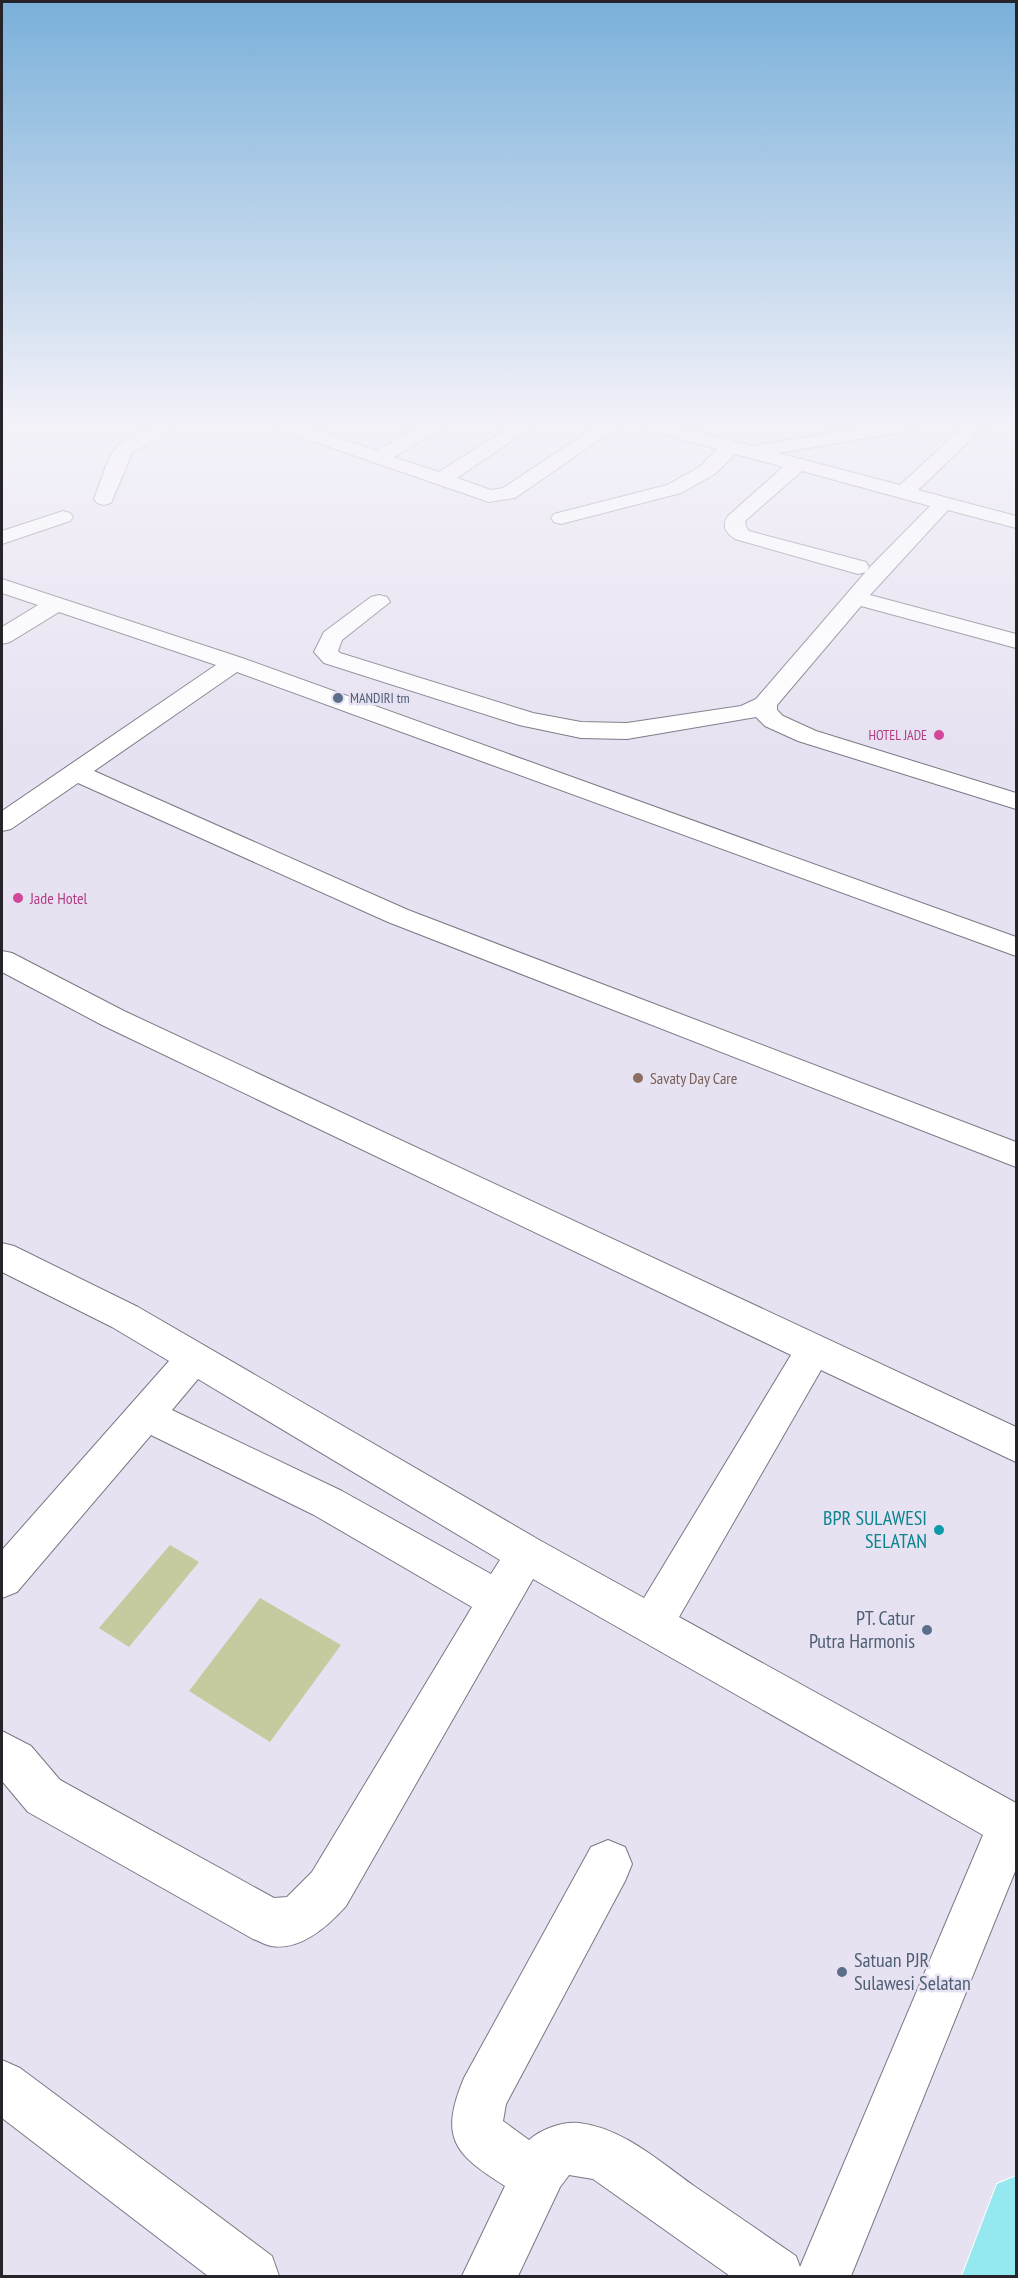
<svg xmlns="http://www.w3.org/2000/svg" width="1018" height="2278" font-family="'PT Sans Narrow',sans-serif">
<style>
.green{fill:#c6ca9f}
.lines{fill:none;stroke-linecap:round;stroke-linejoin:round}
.minor-casing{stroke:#7c7784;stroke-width:2}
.major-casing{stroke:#fff;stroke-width:2}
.minor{fill:#fff;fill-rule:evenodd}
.major{fill:#95e8f0;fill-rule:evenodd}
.service-dot{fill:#5c6f8a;stroke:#e7e2f1;stroke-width:2}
.hotel-dot{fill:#d1479c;stroke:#e7e2f1;stroke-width:2}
.education-dot{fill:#8d6e63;stroke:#e7e2f1;stroke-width:2}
.culture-dot{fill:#0f9aa8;stroke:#e7e2f1;stroke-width:2}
.labels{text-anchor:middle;stroke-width:5;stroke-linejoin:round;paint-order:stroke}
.far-service-label{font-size:14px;fill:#4e5e75;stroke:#e7e2f1;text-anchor:start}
.far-hotel-label{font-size:14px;fill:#b23c85;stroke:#e7e2f1;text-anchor:end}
.hotel-label{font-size:16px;fill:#b23c85;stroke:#e7e2f1;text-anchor:start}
.education-label{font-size:16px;fill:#785e54;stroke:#e7e2f1;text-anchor:start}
.near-culture-label{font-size:20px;fill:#0d838f;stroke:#e7e2f1;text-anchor:end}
.near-service-label{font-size:20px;fill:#4e5e75;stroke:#e7e2f1;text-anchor:end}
</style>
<rect width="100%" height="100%" fill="#e7e2f1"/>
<g class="green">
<path d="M 170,1545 L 199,1562 L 129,1647 L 99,1628 Z"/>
<path d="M 260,1598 L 341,1645 L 270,1742 L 189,1691 Z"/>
</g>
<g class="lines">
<defs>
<g id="minor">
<path d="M 152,426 L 176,426 L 173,430 L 132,453 L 111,503 L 104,505 L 97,503 L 94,499 L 108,460 L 118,445 Z"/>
<path d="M 277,426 L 305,426 L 377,451 L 418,426 L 442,426 L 439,430 L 394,457 L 439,472 L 511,426 L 534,426 L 457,478 L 491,490 L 503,488 L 596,426 L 619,426 L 515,498 L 489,502 L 280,430 Z"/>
<path d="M 643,426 L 675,426 L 753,446 L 870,426 L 914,426 L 911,430 L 904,432 L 778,453 L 900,485 L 964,426 L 985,426 L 918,490 L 1016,516 L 1016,528 L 948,510 L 870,595 L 1016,634 L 1016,648 L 861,606 L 777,705 L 777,710 L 783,716 L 816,731 L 1016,793 L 1016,809 L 798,741 L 765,726 L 756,717 L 627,739 L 581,738 L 519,725 L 324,663 L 314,652 L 324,632 L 371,597 L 379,595 L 387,597 L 390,602 L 342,640 L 338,651 L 340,653 L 533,713 L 581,722 L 627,723 L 741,706 L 756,699 L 870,567 L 930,506 L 802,471 L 745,521 L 746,527 L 749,531 L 866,562 L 869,567 L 866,572 L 858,574 L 735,539 C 726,533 721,526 728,516 L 783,467 L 735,454 L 715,474 L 681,493 L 561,524 L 554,522 L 551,518 L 554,514 L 667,485 L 701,466 L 717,449 L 646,430 Z"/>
<path d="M 63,511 L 70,513 L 73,517 L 70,521 L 2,544 L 2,531 Z"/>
<path d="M 2,579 L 242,658 L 1016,937 L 1016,956 L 237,672 L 94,771 L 408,910 L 1016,1142 L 1016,1167 L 388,922 L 78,783 L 11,829 L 2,831 L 2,811 L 216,665 L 59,612 L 10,642 L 2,644 L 2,627 L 38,605 L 2,593 Z"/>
<path d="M 2,951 L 12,953 L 124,1011 L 1016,1427 L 1016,1462 L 821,1370 L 679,1617 L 1016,1803 L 1016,1869 L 851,2276 L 730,2276 L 593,2179 L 569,2175 L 560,2187 L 518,2276 L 462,2276 L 505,2186 C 454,2154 439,2138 464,2078 L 591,1847 L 608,1840 L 625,1847 L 632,1864 L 625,1881 L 506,2104 L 503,2121 L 529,2140 C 541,2129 563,2121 579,2123 C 623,2128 660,2162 694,2186 C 728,2209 762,2233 796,2256 L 800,2267 L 983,1835 L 533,1579 L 346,1906 C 328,1926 301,1951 271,1946 C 265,1945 259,1941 253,1939 L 28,1812 L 2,1781 L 2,1731 L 31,1746 L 60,1780 L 274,1898 L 287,1897 L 312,1872 L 472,1607 L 314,1515 L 151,1435 L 17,1592 L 2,1598 L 2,1550 L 169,1361 L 112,1327 L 2,1272 L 2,1243 L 14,1246 L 138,1307 L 541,1541 L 644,1598 L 791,1355 L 102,1025 L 2,972 ZM 198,1379 L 500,1560 L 491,1574 L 342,1491 L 172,1410 Z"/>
<path d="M 2,2060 L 20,2068 L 272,2256 L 279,2276 L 208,2276 L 2,2118 Z"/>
</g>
<path id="major" d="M 1016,2176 L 1016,2276 L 962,2276 L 997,2184 Z"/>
</defs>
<use href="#minor" class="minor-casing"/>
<use href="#major" class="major-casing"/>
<use href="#minor" class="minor"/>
<use href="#major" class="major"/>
</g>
<linearGradient id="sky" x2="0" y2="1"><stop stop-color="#7ab0da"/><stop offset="0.57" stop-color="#f4f2f9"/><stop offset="1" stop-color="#f4f2f9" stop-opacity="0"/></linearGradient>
<rect width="1018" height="745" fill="url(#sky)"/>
<g class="service-dot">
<circle cx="338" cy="698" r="6"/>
<circle cx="927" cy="1630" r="6"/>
<circle cx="842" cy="1972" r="6"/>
</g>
<g class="hotel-dot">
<circle cx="939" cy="735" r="6"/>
<circle cx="18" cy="898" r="6"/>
</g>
<circle class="education-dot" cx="638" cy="1078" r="6"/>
<circle class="culture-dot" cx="939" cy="1530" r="6"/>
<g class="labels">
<g class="far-service-label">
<text x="350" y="703">MANDIRI tm</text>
</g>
<g class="far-hotel-label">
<text x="927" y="740">HOTEL JADE</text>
</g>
<g class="hotel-label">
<text x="30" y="904">Jade Hotel</text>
</g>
<g class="education-label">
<text x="650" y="1084">Savaty Day Care</text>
</g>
<g class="near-culture-label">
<text x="927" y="1525">BPR SULAWESI<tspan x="927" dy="23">SELATAN</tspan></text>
</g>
<g class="near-service-label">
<text x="915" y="1625">PT. Catur<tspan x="915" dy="23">Putra Harmonis</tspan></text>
<text x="854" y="1967" text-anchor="start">Satuan PJR<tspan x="854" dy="23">Sulawesi Selatan</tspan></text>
</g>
</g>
<rect width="1018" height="2278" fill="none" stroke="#26242a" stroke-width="6"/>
</svg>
